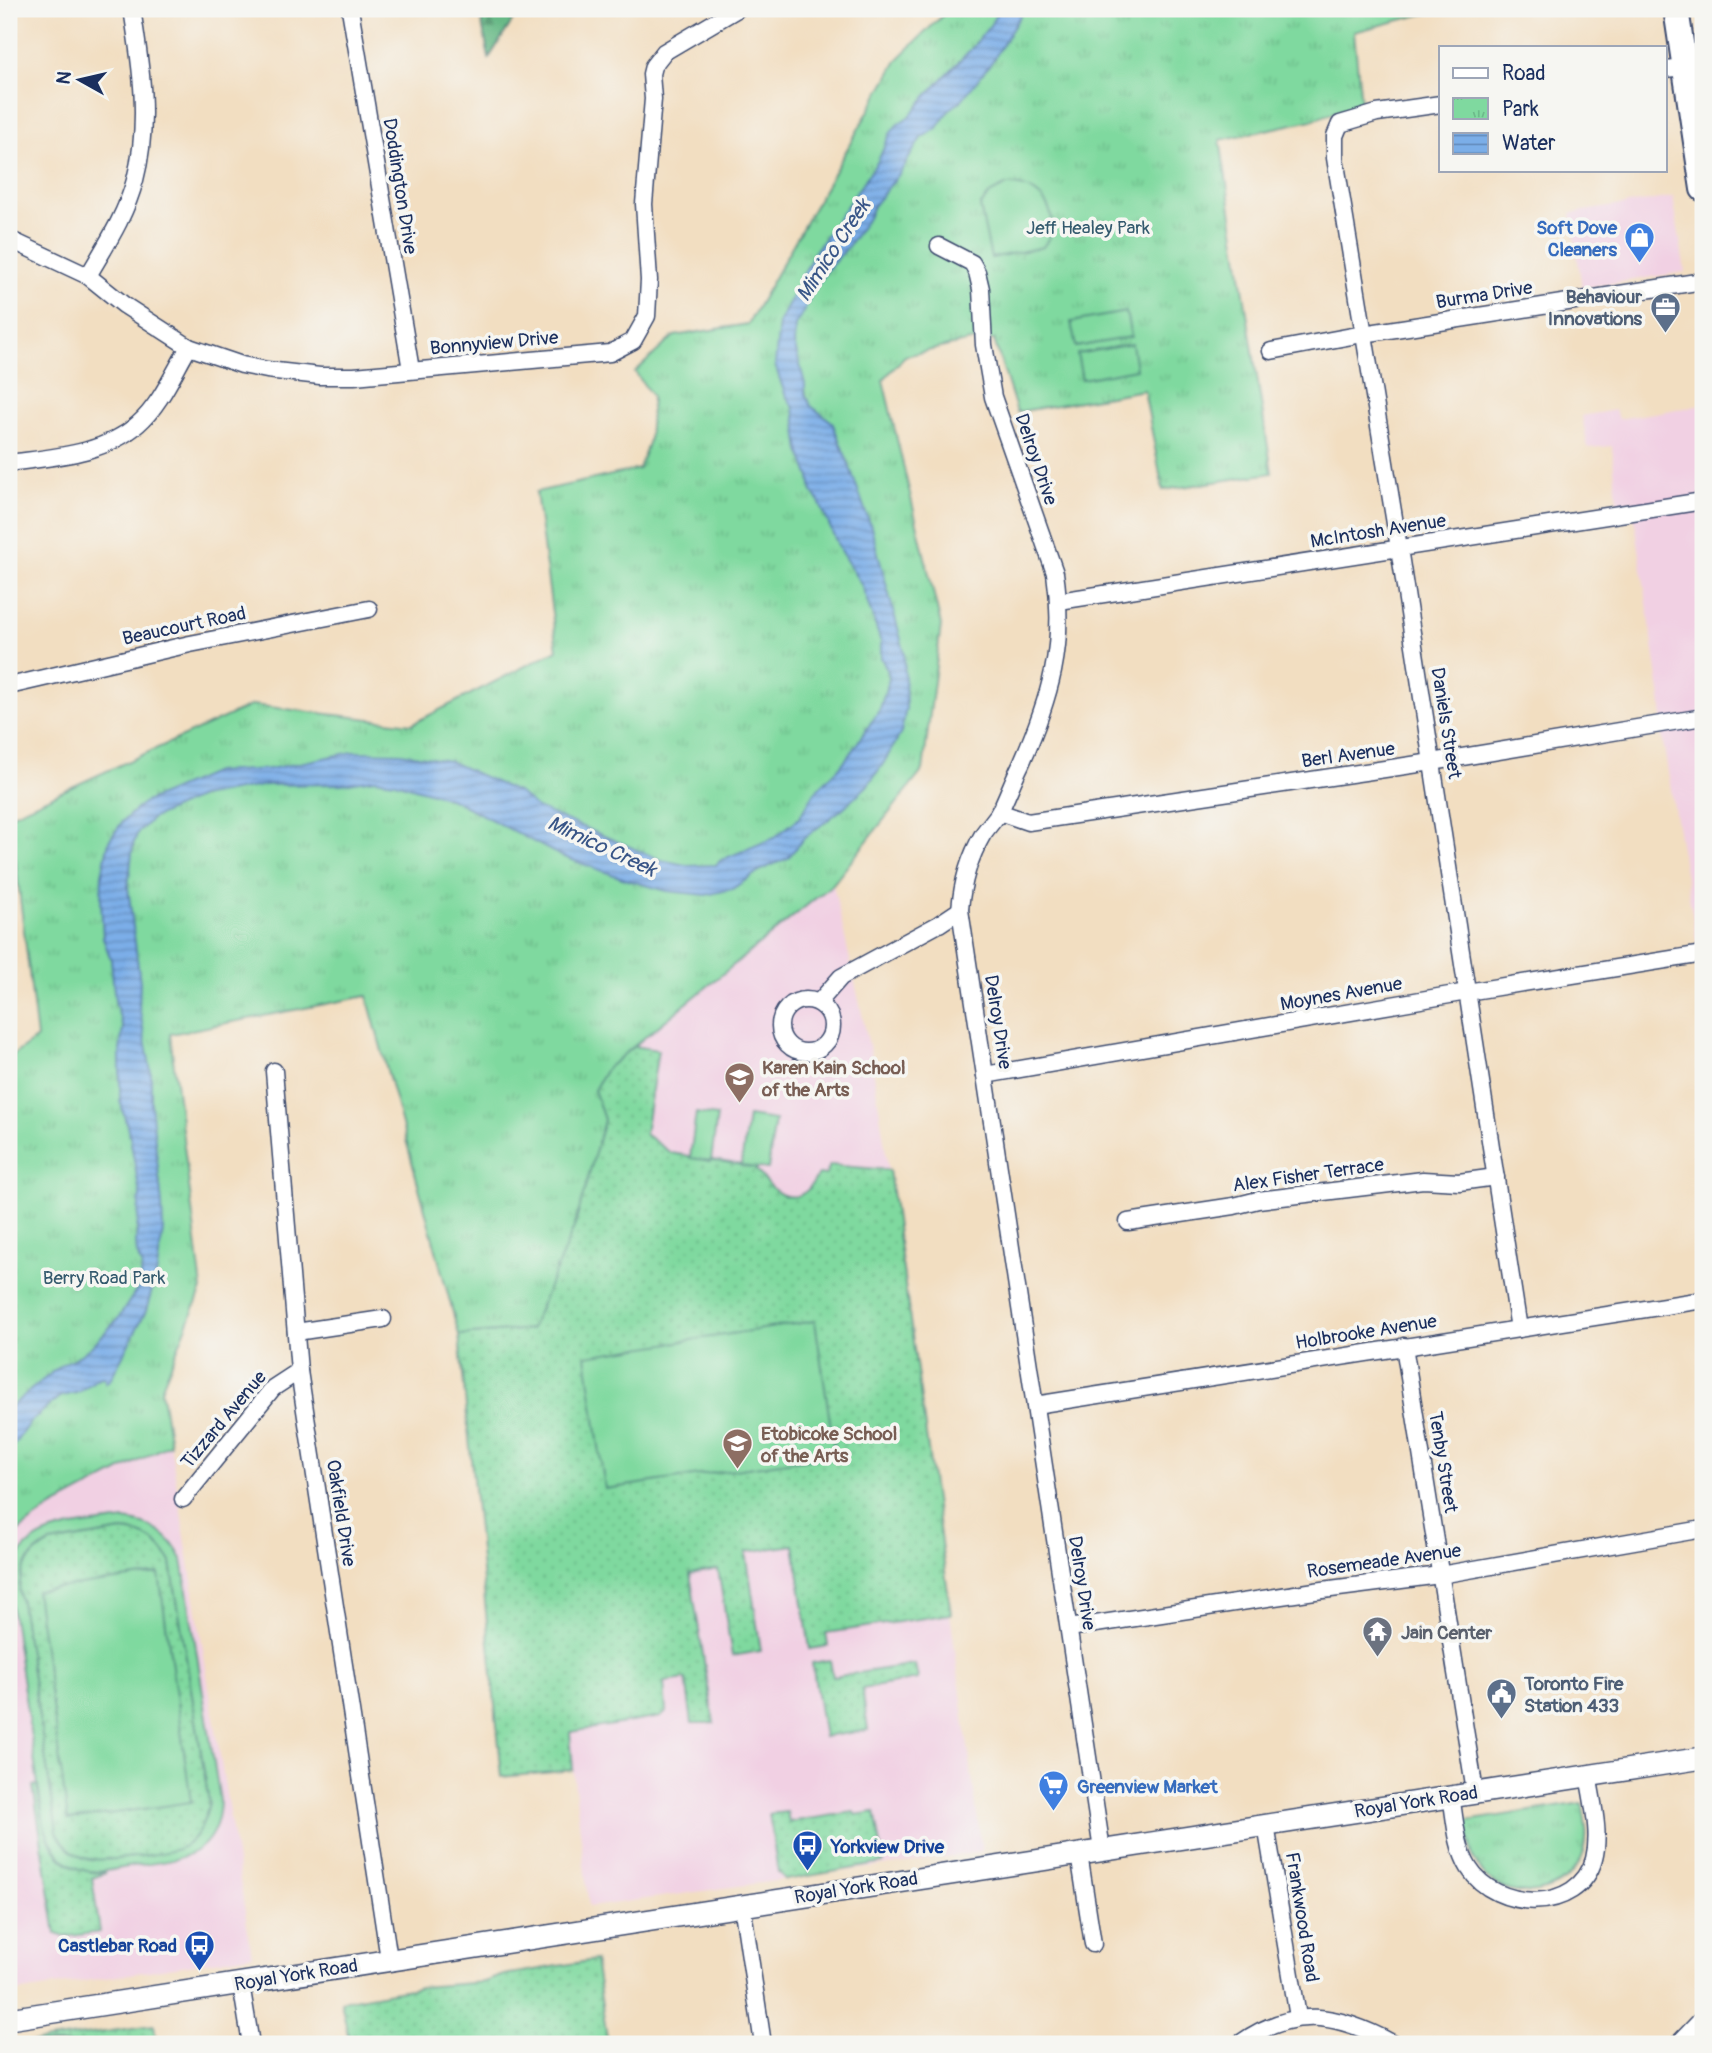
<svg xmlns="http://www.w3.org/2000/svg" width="1712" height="2053" font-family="Pangolin,sans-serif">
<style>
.built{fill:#f1d0e3}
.grass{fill:url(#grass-dots);stroke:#4d847e;stroke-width:2}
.forest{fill:url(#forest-firs);stroke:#417472;stroke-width:2}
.park{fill:url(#park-tufts);stroke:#4d847e;stroke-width:2}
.garden{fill:#7fd99f;stroke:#4d847e;stroke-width:2;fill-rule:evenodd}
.water{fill:url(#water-rules);stroke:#4b6ea3;stroke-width:2}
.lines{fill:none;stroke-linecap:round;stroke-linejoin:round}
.minor-casing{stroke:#3b496d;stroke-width:19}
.secondary-casing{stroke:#3b496d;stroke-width:24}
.primary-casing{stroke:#3b496d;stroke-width:28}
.minor{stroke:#fff;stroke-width:16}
.secondary{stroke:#fff;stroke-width:21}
.primary{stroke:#fff;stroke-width:24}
.labels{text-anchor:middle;stroke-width:7;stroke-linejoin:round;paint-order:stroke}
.street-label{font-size:19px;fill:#1b2f5e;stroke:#f6f6f2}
.park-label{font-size:19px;fill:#345a6e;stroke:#f6f6f2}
.shop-label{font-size:19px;font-weight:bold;fill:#366cbe;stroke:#f6f6f2;text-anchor:end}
.service-label{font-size:19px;font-weight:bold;fill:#4e5e75;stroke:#f6f6f2;text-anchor:end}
.education-label{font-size:19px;font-weight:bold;fill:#785e54;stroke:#f6f6f2;text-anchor:start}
.worship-label{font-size:19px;font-weight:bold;fill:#5b616d;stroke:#f6f6f2;text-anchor:start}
.transit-label{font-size:19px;font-weight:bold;fill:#164399;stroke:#f6f6f2;text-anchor:start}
.water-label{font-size:21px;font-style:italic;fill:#385587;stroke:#f6f6f2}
</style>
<defs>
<pattern id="grass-dots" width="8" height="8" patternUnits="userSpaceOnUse" patternTransform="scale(1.75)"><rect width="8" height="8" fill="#7fd99f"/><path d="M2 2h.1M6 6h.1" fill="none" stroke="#6dbb8b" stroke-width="1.8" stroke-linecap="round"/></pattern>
<pattern id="forest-firs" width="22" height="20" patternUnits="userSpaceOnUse" patternTransform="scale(1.75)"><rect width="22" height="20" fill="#67b986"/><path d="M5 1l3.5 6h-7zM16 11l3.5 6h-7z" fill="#549771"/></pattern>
<pattern id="park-tufts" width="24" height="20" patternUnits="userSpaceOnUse" patternTransform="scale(1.75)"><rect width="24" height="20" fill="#7fd99f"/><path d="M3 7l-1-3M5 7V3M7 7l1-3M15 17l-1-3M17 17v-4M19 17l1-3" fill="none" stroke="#6dbb8b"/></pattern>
<pattern id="water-rules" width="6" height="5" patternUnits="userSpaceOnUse" patternTransform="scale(1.75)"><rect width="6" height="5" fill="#7baee8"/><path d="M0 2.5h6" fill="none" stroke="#648ebf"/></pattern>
</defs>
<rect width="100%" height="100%" fill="#f6f6f2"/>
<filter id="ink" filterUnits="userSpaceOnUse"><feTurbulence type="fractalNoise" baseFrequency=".0143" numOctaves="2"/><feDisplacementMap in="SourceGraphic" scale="14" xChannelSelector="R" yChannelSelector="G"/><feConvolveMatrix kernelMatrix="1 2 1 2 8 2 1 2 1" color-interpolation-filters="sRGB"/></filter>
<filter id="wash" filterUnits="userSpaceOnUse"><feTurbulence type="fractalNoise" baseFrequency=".00686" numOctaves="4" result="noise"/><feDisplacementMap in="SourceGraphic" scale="28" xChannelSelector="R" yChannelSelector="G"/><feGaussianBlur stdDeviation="1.57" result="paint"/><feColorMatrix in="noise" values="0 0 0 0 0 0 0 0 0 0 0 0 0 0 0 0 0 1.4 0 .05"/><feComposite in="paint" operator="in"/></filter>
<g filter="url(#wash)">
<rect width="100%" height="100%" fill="#f2dec1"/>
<g class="built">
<path d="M 1673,197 L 1685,272 L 1582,288 L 1571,213 Z"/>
<path d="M 1703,405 L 1703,979 L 1662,736 L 1662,706 L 1632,501 L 1617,502 L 1612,446 L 1588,448 L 1582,416 L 1615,410 L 1618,419 Z"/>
<path d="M 833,884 L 870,1050 L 904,1269 L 982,1852 L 589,1907 L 573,1770 L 531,1329 L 594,1090 L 606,1068 Z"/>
<path d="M 170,1444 L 252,1955 L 9,1993 L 9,1538 L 50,1508 Z"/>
</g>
<g class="grass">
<path d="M 633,1046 L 658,1050 L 645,1134 L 671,1153 L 754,1167 C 766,1182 783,1207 805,1192 C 810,1189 815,1179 819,1174 L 826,1175 L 830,1165 L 889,1170 L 951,1614 L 826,1633 L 828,1646 L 810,1649 L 794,1545 L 746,1552 L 761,1651 L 732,1656 L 718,1569 L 690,1574 L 714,1723 L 692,1723 L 686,1679 L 664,1682 L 666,1712 L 661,1717 L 570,1732 L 573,1770 L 502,1777 L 459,1335 L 531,1329 L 604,1120 L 594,1090 L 606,1068 Z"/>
<path d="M 122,1531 C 145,1532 160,1542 171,1562 L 209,1802 C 206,1819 200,1834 186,1845 C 174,1854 100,1863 84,1858 C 71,1853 64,1844 57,1832 L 19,1590 C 20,1568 30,1553 50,1543 Z"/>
<path d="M 830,1660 L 833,1677 L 915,1664 L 918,1679 L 862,1689 L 868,1730 L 824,1737 L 812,1663 Z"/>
<path d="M 37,1785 C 45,1832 47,1872 106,1873 L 92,1878 L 100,1932 L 65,1937 L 56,1934 L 33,1786 Z"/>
<path d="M 787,1812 L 789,1822 L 854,1812 L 855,1815 L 875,1812 L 884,1863 L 786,1880 L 778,1872 L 769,1814 Z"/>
<path d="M 595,1960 L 608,2044 L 350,2044 L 341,2001 L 421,1987 L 484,1982 L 504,1975 Z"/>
<path d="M 154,2025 L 157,2044 L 28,2044 L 28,2043 Z"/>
</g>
<path class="forest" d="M 479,9 L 520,9 L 489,58 Z"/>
<g class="park">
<path d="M 949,9 L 1443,9 L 1354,32 L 1361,103 L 1312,120 L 1220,140 L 1272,473 L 1163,490 L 1144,390 L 1017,412 L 994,340 L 975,340 L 905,356 L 883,380 L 941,625 L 923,770 L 833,884 L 606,1069 L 594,1090 L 604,1120 L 575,1225 L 531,1329 L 459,1335 L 367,996 L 170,1034 L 202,1289 L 161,1389 L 170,1444 L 50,1508 L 9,1538 L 9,1058 L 37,1038 L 10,815 L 252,705 L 412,724 L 557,650 L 536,492 L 639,469 L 649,440 L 652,396 L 635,372 L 674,336 L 748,324 L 898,59 Z"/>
<path d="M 1582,1803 C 1585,1820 1589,1836 1584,1852 C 1570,1897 1506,1908 1479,1868 C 1470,1855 1469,1837 1466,1821 Z"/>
</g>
<g class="garden">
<path d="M 1007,185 C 1041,183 1066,217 1043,247 L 991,258 L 980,206 L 991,193 Z"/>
<path d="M 1126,312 L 1131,337 L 1076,347 L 1071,322 Z"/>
<path d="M 1132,344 L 1136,369 L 1082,379 L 1077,354 Z"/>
<path d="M 696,1113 L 717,1116 L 711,1161 L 690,1158 Z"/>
<path d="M 748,1116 L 775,1120 L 768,1169 L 741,1166 Z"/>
<path d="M 815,1321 L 835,1455 L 605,1489 L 586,1356 Z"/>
<path d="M 124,1520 C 151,1523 170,1534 182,1559 L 220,1801 C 218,1858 178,1860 133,1866 C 116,1869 97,1875 80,1869 C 59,1861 50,1843 44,1825 L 9,1590 C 12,1524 73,1528 124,1520 ZM 122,1531 C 145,1532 160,1542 171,1562 L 209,1802 C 206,1819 200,1834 186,1845 C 174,1854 100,1863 84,1858 C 71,1853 63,1844 57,1832 L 19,1590 C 20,1568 30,1553 50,1543 Z"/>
<path d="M 159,1574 L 191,1802 L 68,1820 L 36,1591 Z"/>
</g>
<path class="water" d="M 999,9 L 1024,9 L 994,59 L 960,102 L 950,109 L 936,129 L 921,138 L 900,173 L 873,206 L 868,218 L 847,248 L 827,270 L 811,295 L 805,309 L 795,325 L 794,343 L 805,384 L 805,394 L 811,406 L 832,422 L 848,462 L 871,527 L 904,651 L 906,708 L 901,733 L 883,764 L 867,786 L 842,809 L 803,839 L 788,858 L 761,870 L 732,889 L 706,895 L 667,891 L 628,880 L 561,856 L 452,799 L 395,782 L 374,779 L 342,784 L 266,785 L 200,797 L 153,818 L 138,832 L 133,845 L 128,887 L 140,982 L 139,1006 L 151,1072 L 151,1104 L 162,1204 L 163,1231 L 156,1276 L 146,1311 L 110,1380 L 106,1383 L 104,1377 L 98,1378 L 79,1392 L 59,1397 L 29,1423 L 14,1445 L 9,1444 L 9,1408 L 61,1365 L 79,1356 L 92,1346 L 117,1320 L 140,1285 L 142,1266 L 137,1254 L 136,1242 L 140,1194 L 130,1137 L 120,1100 L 120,1051 L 123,1028 L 115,1001 L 111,960 L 103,938 L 101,901 L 102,874 L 109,841 L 123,821 L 143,803 L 215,772 L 270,769 L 353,752 L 401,753 L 449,761 L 519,793 L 537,808 L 661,860 L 690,866 L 716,865 L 721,860 L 774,838 L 799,818 L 815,792 L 839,768 L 852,751 L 880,709 L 889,679 L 887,669 L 881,658 L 881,642 L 862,586 L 840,550 L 818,499 L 812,492 L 810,478 L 800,451 L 794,408 L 785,394 L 775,365 L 779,323 L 814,253 L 878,161 L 890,134 L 897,125 L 911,115 L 929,93 L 972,48 L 991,24 Z"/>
</g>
<g filter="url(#ink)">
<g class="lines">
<defs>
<g id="minor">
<path d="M 350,9 L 411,370"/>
<path d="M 1665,69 L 1685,67"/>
<path d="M 1441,104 L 1377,113 L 1340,124 L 1335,136 L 1335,158 L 1399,548 L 1519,1329"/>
<path d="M 9,239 L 88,276 L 124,305 L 189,347 L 242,365 L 267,370 L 320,376 L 354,376 L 610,353 L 633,341 L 647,316 L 649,280 L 644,204 L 653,99 L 651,74 L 653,66 L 664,52 L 737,9"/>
<path d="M 939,246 L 972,263 L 977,272 L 981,289 L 984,345 L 993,397 L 1055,573 C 1066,646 1050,698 1021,764 C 1013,780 1007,797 999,813 C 994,820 988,827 983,834 C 969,858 962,883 960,910 L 1102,1850"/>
<path d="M 88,276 C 106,245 126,215 135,180 C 150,123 141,65 132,9"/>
<path d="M 1271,351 L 1363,334 L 1703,281"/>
<path d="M 9,463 C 52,457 103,455 138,424 C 160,405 174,372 189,347"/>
<path d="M 1059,601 L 1703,501"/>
<path d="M 9,686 L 190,644 L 369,609"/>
<path d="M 999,812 L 1028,822 L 1432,762 L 1703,717"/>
<circle cx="806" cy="1026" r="26"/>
<path d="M 819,1002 L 841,977 L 939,924 L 960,910"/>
<path d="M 274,1071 L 299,1371 L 389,1959"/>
<path d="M 985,1075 L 1467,992 L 1703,954"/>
<path d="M 1128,1222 L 1234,1206 L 1258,1200 L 1423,1180 L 1459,1182 L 1496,1177"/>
<path d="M 296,1332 L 383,1319"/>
<path d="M 1404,1346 L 1475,1792"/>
<path d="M 1035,1405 L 1703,1300"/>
<path d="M 183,1499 L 273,1388 L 299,1371"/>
<path d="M 1069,1628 L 1315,1591 L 1440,1575 L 1703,1529"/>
<path d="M 1451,1795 C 1455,1819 1456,1847 1469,1868 C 1495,1911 1579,1915 1594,1859 C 1601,1832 1592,1801 1588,1774"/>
<path d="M 1266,1825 L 1298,2017"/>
<path d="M 1079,1854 L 1093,1944"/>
<path d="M 742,1904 L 763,2044"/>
<path d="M 241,1984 L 251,2044"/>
<path d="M 1239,2044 C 1294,2005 1337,2013 1394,2044"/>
<path d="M 1678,2044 L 1703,2018"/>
</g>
<path id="secondary" d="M 9,2019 L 1703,1758"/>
<path id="primary" d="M 1676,9 L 1703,189"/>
</defs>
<use href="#minor" class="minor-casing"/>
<use href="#secondary" class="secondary-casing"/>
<use href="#primary" class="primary-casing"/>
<use href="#minor" class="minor"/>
<use href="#secondary" class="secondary"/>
<use href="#primary" class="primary"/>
</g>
</g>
<defs>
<symbol id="shop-pin" viewBox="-11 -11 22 30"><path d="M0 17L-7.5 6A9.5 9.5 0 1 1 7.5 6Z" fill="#3f7fe0" stroke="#f6f6f2"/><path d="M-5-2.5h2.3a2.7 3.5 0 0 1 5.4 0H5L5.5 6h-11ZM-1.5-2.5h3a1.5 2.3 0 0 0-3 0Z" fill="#fff"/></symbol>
<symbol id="office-pin" viewBox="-11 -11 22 30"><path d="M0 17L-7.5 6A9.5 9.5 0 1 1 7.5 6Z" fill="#5c6f8a" stroke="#f6f6f2"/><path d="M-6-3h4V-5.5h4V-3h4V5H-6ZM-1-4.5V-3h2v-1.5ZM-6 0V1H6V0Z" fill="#fff"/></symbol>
<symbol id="school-pin" viewBox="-11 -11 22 30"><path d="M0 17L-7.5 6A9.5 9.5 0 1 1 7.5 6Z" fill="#8d6e63" stroke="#f6f6f2"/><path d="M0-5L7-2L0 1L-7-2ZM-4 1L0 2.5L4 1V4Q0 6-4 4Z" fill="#fff"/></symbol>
<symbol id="temple-pin" viewBox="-11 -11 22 30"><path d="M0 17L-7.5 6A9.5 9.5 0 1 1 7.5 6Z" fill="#6b7280" stroke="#f6f6f2"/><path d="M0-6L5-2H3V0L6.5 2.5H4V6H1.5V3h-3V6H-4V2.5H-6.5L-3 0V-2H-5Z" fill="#fff"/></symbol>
<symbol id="civic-pin" viewBox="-11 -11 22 30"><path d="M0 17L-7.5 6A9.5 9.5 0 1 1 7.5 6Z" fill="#5c6f8a" stroke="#f6f6f2"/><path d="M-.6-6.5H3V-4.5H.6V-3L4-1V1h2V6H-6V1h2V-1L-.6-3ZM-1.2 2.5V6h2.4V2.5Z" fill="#fff"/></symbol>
<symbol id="supermarket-pin" viewBox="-11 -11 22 30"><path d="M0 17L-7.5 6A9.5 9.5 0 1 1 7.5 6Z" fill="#3f7fe0" stroke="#f6f6f2"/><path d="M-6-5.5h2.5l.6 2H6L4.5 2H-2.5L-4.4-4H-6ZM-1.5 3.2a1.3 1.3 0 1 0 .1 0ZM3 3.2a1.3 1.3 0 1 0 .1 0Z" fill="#fff"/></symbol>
<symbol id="bus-pin" viewBox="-11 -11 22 30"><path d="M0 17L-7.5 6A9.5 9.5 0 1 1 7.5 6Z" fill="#1a4fb4" stroke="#f6f6f2"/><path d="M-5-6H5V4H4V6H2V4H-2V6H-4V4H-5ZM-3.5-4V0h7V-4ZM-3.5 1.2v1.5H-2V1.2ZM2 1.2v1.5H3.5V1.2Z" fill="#fff"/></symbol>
</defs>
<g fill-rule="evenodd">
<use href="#shop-pin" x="1622" y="220" width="35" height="47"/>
<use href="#office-pin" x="1648" y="290" width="35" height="47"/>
<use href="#school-pin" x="722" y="1060" width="35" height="47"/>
<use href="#school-pin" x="720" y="1426" width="35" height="47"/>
<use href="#temple-pin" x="1360" y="1614" width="35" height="47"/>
<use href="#civic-pin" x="1484" y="1676" width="35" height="47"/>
<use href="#supermarket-pin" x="1036" y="1768" width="35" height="47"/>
<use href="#bus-pin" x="790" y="1828" width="35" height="47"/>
<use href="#bus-pin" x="182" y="1928" width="35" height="47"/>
</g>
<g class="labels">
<g class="street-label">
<text transform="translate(401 186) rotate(81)" y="7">Doddington Drive</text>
<text transform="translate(1484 294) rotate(-9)" y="7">Burma Drive</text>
<text transform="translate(494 342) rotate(-5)" y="7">Bonnyview Drive</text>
<text transform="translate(1037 459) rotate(71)" y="7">Delroy Drive</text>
<text transform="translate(1378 530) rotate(-9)" y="7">McIntosh Avenue</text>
<text transform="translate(184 625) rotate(-12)" y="7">Beaucourt Road</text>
<text transform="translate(1447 723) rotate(81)" y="7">Daniels Street</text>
<text transform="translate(1348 754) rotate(-8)" y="7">Berl Avenue</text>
<text transform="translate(1341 993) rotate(-10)" y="7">Moynes Avenue</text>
<text transform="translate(999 1022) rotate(81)" y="7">Delroy Drive</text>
<text transform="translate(1308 1174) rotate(-8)" y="7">Alex Fisher Terrace</text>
<text transform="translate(1366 1331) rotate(-9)" y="7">Holbrooke Avenue</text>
<text transform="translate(223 1419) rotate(-50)" y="7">Tizzard Avenue</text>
<text transform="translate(1444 1462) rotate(81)" y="7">Tenby Street</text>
<text transform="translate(342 1513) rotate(81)" y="7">Oakfield Drive</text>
<text transform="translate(1384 1560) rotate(-8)" y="7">Rosemeade Avenue</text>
<text transform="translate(1083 1583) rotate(81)" y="7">Delroy Drive</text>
<text transform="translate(1416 1801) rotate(-9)" y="7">Royal York Road</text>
<text transform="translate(856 1887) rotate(-9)" y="7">Royal York Road</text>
<text transform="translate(1303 1917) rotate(81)" y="7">Frankwood Road</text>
<text transform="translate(296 1974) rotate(-9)" y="7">Royal York Road</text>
</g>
<g class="park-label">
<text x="1088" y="234">Jeff Healey Park</text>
<text x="104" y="1284">Berry Road Park</text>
</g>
<g class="shop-label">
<text x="1617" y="234">Soft Dove<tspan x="1617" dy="22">Cleaners</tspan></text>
<text x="1077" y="1793" text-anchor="start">Greenview Market</text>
</g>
<g class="service-label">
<text x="1642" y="303">Behaviour<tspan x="1642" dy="22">Innovations</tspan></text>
<text x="1524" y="1690" text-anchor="start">Toronto Fire<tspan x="1524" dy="22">Station 433</tspan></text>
</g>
<g class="education-label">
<text x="762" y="1074">Karen Kain School<tspan x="762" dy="22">of the Arts</tspan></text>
<text x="761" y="1440">Etobicoke School<tspan x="761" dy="22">of the Arts</tspan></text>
</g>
<g class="worship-label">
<text x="1401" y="1639">Jain Center</text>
</g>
<g class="transit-label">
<text x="831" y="1853">Yorkview Drive</text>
<text x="177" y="1952" text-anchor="end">Castlebar Road</text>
</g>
<g class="water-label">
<text transform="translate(833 250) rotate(-57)" y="7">Mimico Creek</text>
<text transform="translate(602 846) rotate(25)" y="7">Mimico Creek</text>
</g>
</g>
<rect width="1712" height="2053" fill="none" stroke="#f6f6f2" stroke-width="35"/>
<rect x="1439" y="46" width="228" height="126" fill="#f6f6f2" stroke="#9ea6b7" stroke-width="2"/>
<rect x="1453" y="68" width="35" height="10" fill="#ffffff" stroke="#9ea6b7" stroke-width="2"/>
<text x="1502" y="80" font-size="21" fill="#1b2f5e">Road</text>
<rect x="1453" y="98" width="35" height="21" fill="url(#park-tufts)" stroke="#9ea6b7" stroke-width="2"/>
<text x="1502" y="116" font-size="21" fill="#1b2f5e">Park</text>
<rect x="1453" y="133" width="35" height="21" fill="url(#water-rules)" stroke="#9ea6b7" stroke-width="2"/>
<text x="1502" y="150" font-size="21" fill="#1b2f5e">Water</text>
<g transform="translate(80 80) rotate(278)" stroke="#f6f6f2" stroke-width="5" paint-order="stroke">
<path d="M0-5L12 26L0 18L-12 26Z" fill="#1b2f5e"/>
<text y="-10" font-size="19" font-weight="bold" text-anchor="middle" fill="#1b2f5e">N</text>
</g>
</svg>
